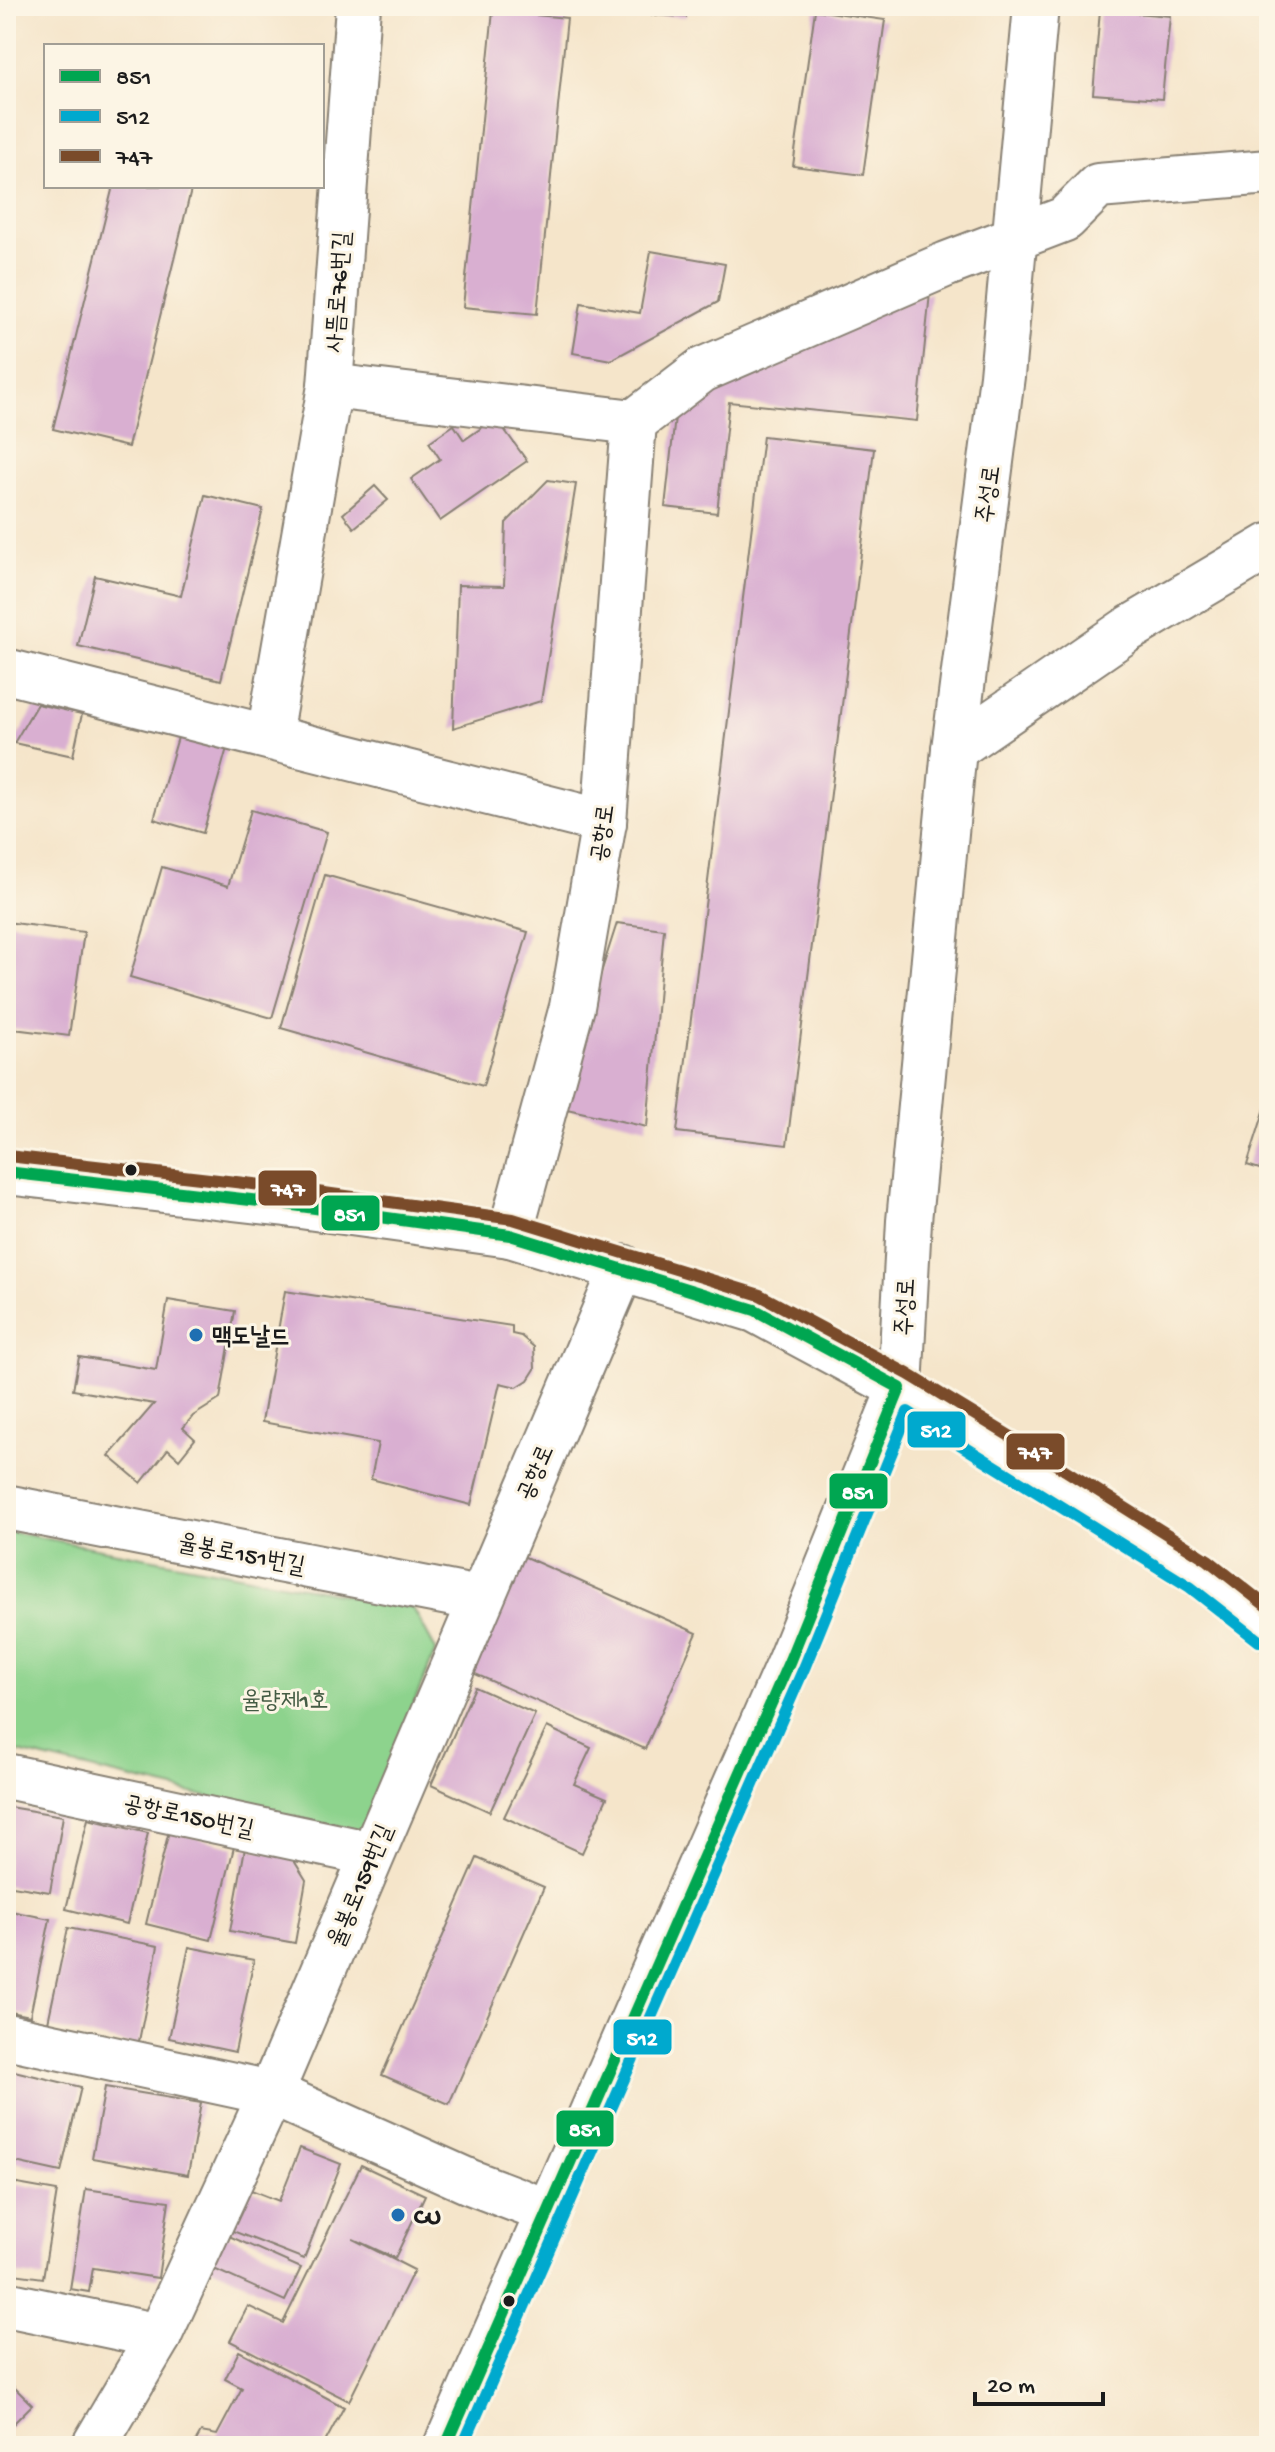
<svg xmlns="http://www.w3.org/2000/svg" width="1275" height="2452" font-family="'Gochi Hand','Poor Story',sans-serif">
<style>
.green{fill:#8dd38d;stroke:#547854;stroke-width:2}
.building{fill:#d9afd1}
.lines{fill:none;stroke-linecap:round;stroke-linejoin:round}
.minor-casing{stroke:#888073;stroke-width:48}
.tertiary-casing{stroke:#888073;stroke-width:48}
.secondary-casing{stroke:#888073;stroke-width:48}
.minor{stroke:#fff;stroke-width:44}
.tertiary{stroke:#fff;stroke-width:44}
.secondary{stroke:#fff;stroke-width:44}
.bus-1-casing{stroke:#fcf5e5;stroke-width:18}
.bus-2-casing{stroke:#fcf5e5;stroke-width:18}
.bus-3-casing{stroke:#fcf5e5;stroke-width:18}
.bus-1{stroke:#00a651;stroke-width:12}
.bus-2{stroke:#00a9ce;stroke-width:12}
.bus-3{stroke:#7a4b2a;stroke-width:12}
.bus-dot{fill:#1c1c1c;stroke:#fcf5e5;stroke-width:3}
.poi-dot{fill:#1f6fb2;stroke:#fcf5e5;stroke-width:3}
.labels{text-anchor:middle;stroke-width:6;stroke-linejoin:round;paint-order:stroke}
.street-label{font-size:24px;fill:#1c1c1c;stroke:#fcf5e5}
.poi-label{font-size:24px;font-weight:bold;fill:#1c1c1c;stroke:#fcf5e5;text-anchor:start}
.park-label{font-size:24px;fill:#445c44;stroke:#fcf5e5}
.line-badge{stroke:#fcf5e5;stroke-width:3}
.badge-label{font-size:22px;text-anchor:middle;font-weight:bold;fill:#fff}
</style>
<rect width="100%" height="100%" fill="#fcf5e5"/>
<filter id="ink" filterUnits="userSpaceOnUse"><feTurbulence type="fractalNoise" baseFrequency=".0125" numOctaves="2"/><feDisplacementMap in="SourceGraphic" scale="16" xChannelSelector="R" yChannelSelector="G"/><feConvolveMatrix kernelMatrix="1 2 1 2 8 2 1 2 1" color-interpolation-filters="sRGB"/></filter>
<filter id="wash" filterUnits="userSpaceOnUse"><feTurbulence type="fractalNoise" baseFrequency=".006" numOctaves="4" result="noise"/><feDisplacementMap in="SourceGraphic" scale="32" xChannelSelector="R" yChannelSelector="G"/><feGaussianBlur stdDeviation="1.8" result="paint"/><feColorMatrix in="noise" values="0 0 0 0 0 0 0 0 0 0 0 0 0 0 0 0 0 1.4 0 .05"/><feComposite in="paint" operator="in"/></filter>
<g filter="url(#wash)">
<rect width="100%" height="100%" fill="#f5e5ca"/>
<path class="green" d="M 6,1531 L 413,1608 L 436,1650 L 360,1833 L 6,1749 Z"/>
<g id="blocks">
<g class="building">
<path d="M 603,6 L 686,6 L 686,17 L 603,12 Z"/>
<path d="M 815,10 L 885,20 L 863,175 L 793,166 Z"/>
<path d="M 1100,10 L 1170,16 L 1162,99 L 1093,94 Z"/>
<path d="M 493,11 L 567,18 L 537,314 L 463,307 Z"/>
<path d="M 113,186 L 192,186 L 128,447 L 53,429 Z"/>
<path d="M 651,251 L 725,264 L 718,302 L 611,360 L 573,353 L 581,303 L 640,313 Z"/>
<path d="M 930,293 L 917,421 L 729,402 L 717,513 L 665,507 L 678,390 Z"/>
<path d="M 496,418 L 527,461 L 440,521 L 411,479 L 440,459 L 429,442 L 454,425 L 464,440 Z"/>
<path d="M 763,436 L 874,449 L 787,1145 L 677,1132 Z"/>
<path d="M 548,480 L 576,484 L 541,701 L 453,728 L 458,585 L 504,586 L 506,523 Z"/>
<path d="M 375,486 L 388,500 L 354,528 L 343,514 Z"/>
<path d="M 205,495 L 263,509 L 221,680 L 78,646 L 95,576 L 181,596 Z"/>
<path d="M 37,704 L 82,714 L 73,756 L 14,743 Z"/>
<path d="M 179,734 L 227,748 L 203,833 L 154,819 Z"/>
<path d="M 251,810 L 327,832 L 272,1018 L 130,977 L 162,867 L 228,886 Z"/>
<path d="M 325,875 L 528,932 L 483,1086 L 281,1028 Z"/>
<path d="M 6,922 L 84,932 L 69,1036 L 6,1028 Z"/>
<path d="M 617,923 L 664,929 L 647,1127 L 558,1107 Z"/>
<path d="M 1268,1099 L 1269,1099 L 1269,1172 L 1247,1165 Z"/>
<path d="M 285,1291 L 512,1326 L 512,1334 L 521,1336 L 534,1347 L 535,1369 L 528,1380 L 517,1387 L 500,1383 L 471,1505 L 371,1479 L 378,1443 L 262,1422 Z"/>
<path d="M 168,1300 L 235,1311 L 220,1399 L 193,1416 L 183,1428 L 195,1439 L 179,1459 L 168,1449 L 141,1483 L 109,1456 L 154,1404 L 73,1390 L 79,1357 L 156,1370 Z"/>
<path d="M 516,1553 L 697,1633 L 645,1749 L 464,1669 Z"/>
<path d="M 475,1687 L 535,1714 L 490,1812 L 431,1785 Z"/>
<path d="M 547,1727 L 591,1748 L 574,1784 L 607,1798 L 582,1853 L 504,1817 Z"/>
<path d="M 9,1807 L 63,1816 L 50,1892 L 6,1885 Z"/>
<path d="M 88,1819 L 148,1833 L 127,1924 L 66,1909 Z"/>
<path d="M 169,1831 L 234,1847 L 211,1940 L 146,1924 Z"/>
<path d="M 245,1848 L 291,1856 L 306,1880 L 295,1943 L 230,1931 Z"/>
<path d="M 477,1858 L 544,1887 L 449,2104 L 382,2075 Z"/>
<path d="M 6,1910 L 50,1919 L 30,2016 L 6,2011 Z"/>
<path d="M 68,1928 L 158,1946 L 138,2046 L 47,2027 Z"/>
<path d="M 189,1947 L 254,1960 L 235,2052 L 169,2038 Z"/>
<path d="M 10,2070 L 81,2087 L 61,2172 L 6,2160 L 6,2086 Z"/>
<path d="M 105,2087 L 201,2103 L 188,2175 L 92,2158 Z"/>
<path d="M 300,2148 L 341,2164 L 304,2259 L 225,2228 L 241,2186 L 279,2201 Z"/>
<path d="M 361,2165 L 425,2195 L 395,2258 L 353,2239 L 414,2270 L 349,2401 L 230,2341 L 248,2306 L 283,2323 Z"/>
<path d="M 6,2182 L 57,2191 L 43,2278 L 6,2273 Z"/>
<path d="M 86,2189 L 169,2201 L 158,2278 L 93,2268 L 89,2292 L 70,2289 Z"/>
<path d="M 220,2232 L 301,2268 L 285,2301 L 205,2265 Z"/>
<path d="M 239,2351 L 344,2407 L 323,2446 L 193,2446 L 201,2432 L 217,2435 L 242,2388 L 225,2379 Z"/>
<path d="M 6,2379 L 32,2405 L 6,2431 Z"/>
</g>
</g>
</g>
<g filter="url(#ink)">
<use href="#blocks" fill-opacity="0" stroke="#888073" stroke-width="2"/>
<g class="lines">
<defs>
<g id="minor">
<path d="M 330,386 L 634,422"/>
<path d="M 634,422 L 702,370 L 947,264 L 1065,219 L 1098,186 L 1269,172"/>
<path d="M 6,671 L 604,822"/>
<path d="M 269,736 L 330,386 L 358,6"/>
<path d="M 954,749 L 1127,630 L 1269,546"/>
<path d="M 510,1235 L 572,1007 L 604,822 L 634,422"/>
<path d="M 6,1507 L 479,1599"/>
<path d="M 6,1776 L 372,1854"/>
<path d="M 6,2036 L 271,2093 L 470,2182 L 546,2211"/>
<path d="M 6,2304 L 159,2336"/>
<path d="M 94,2446 L 159,2336 L 271,2093 L 623,1267"/>
</g>
<path id="tertiary" d="M 446,2446 L 790,1660 L 900,1388 L 909,1221 L 954,749 L 1002,376 L 1036,6"/>
<path id="secondary" d="M 6,1172 L 286,1204 L 510,1235 L 755,1310 L 900,1388 L 1033,1469 L 1199,1574 L 1269,1628"/>
</defs>
<use href="#minor" class="minor-casing"/>
<use href="#tertiary" class="tertiary-casing"/>
<use href="#secondary" class="secondary-casing"/>
<use href="#minor" class="minor"/>
<use href="#tertiary" class="tertiary"/>
<use href="#secondary" class="secondary"/>
<defs>
<path id="bus-1" d="M 6,1172 L 286,1204 L 510,1235 L 755,1310 L 900,1388 L 790,1660 L 446,2446"/>
<path id="bus-2" d="M 463,2446 L 805,1666 L 908,1412 L 1190,1587 L 1259,1641"/>
<path id="bus-3" d="M 8,1156 L 288,1188 L 513,1219 L 760,1295 L 908,1374 L 1041,1455 L 1208,1560 L 1269,1608"/>
</defs>
<use href="#bus-1" class="bus-1-casing"/>
<use href="#bus-2" class="bus-2-casing"/>
<use href="#bus-3" class="bus-3-casing"/>
<use href="#bus-1" class="bus-1"/>
<use href="#bus-2" class="bus-2"/>
<use href="#bus-3" class="bus-3"/>
</g>
</g>
<g class="bus-dot">
<circle cx="131" cy="1170" r="7"/>
<circle cx="509" cy="2301" r="7"/>
</g>
<g class="poi-dot">
<circle cx="196" cy="1335" r="8"/>
<circle cx="398" cy="2215" r="8"/>
</g>
<g class="labels">
<g class="street-label">
<text transform="translate(337 292) rotate(-86)" y="8">사뜸로76번길</text>
<text transform="translate(987 494) rotate(-82)" y="8">주성로</text>
<text transform="translate(601 833) rotate(-82)" y="8">공항로</text>
<text transform="translate(904 1307) rotate(-87)" y="8">주성로</text>
<text transform="translate(534 1472) rotate(-66)" y="8">공항로</text>
<text transform="translate(242 1553) rotate(11)" y="8">율봉로151번길</text>
<text transform="translate(189 1815) rotate(12)" y="8">공항로150번길</text>
<text transform="translate(359 1885) rotate(-67)" y="8">율봉로159번길</text>
</g>
<g class="poi-label">
<text x="212" y="1343">맥도날드</text>
<text x="414" y="2223">CU</text>
</g>
<g class="park-label">
<text x="285" y="1707">율량제1호</text>
</g>
</g>
<g class="line-badge">
<rect x="257" y="1169" width="61" height="38" rx="8" fill="#7a4b2a"/>
<rect x="320" y="1194" width="61" height="38" rx="8" fill="#00a651"/>
<rect x="906" y="1410" width="61" height="39" rx="8" fill="#00a9ce"/>
<rect x="1005" y="1432" width="61" height="39" rx="8" fill="#7a4b2a"/>
<rect x="828" y="1472" width="61" height="38" rx="8" fill="#00a651"/>
<rect x="612" y="2018" width="61" height="38" rx="8" fill="#00a9ce"/>
<rect x="555" y="2109" width="60" height="39" rx="8" fill="#00a651"/>
</g>
<g class="badge-label">
<text x="288" y="1196">747</text>
<text x="350" y="1221">851</text>
<text x="936" y="1437">512</text>
<text x="1035" y="1459">747</text>
<text x="858" y="1499">851</text>
<text x="642" y="2045">512</text>
<text x="585" y="2136">851</text>
</g>
<rect width="1275" height="2452" fill="none" stroke="#fcf5e5" stroke-width="32"/>
<rect x="44" y="44" width="280" height="144" fill="#fcf5e5" stroke="#a29e95" stroke-width="2"/>
<rect x="60" y="70" width="40" height="12" fill="#00a651" stroke="#a29e95" stroke-width="2"/>
<text x="116" y="84" font-size="24" fill="#1c1c1c">851</text>
<rect x="60" y="110" width="40" height="12" fill="#00a9ce" stroke="#a29e95" stroke-width="2"/>
<text x="116" y="124" font-size="24" fill="#1c1c1c">512</text>
<rect x="60" y="150" width="40" height="12" fill="#7a4b2a" stroke="#a29e95" stroke-width="2"/>
<text x="116" y="164" font-size="24" fill="#1c1c1c">747</text>
<path d="M975 2392v12h128v-12" fill="none" stroke="#1c1c1c" stroke-width="4"/>
<text x="987" y="2392" font-size="24" fill="#1c1c1c" stroke="#fcf5e5" stroke-width="6" paint-order="stroke">20 m</text>
</svg>
